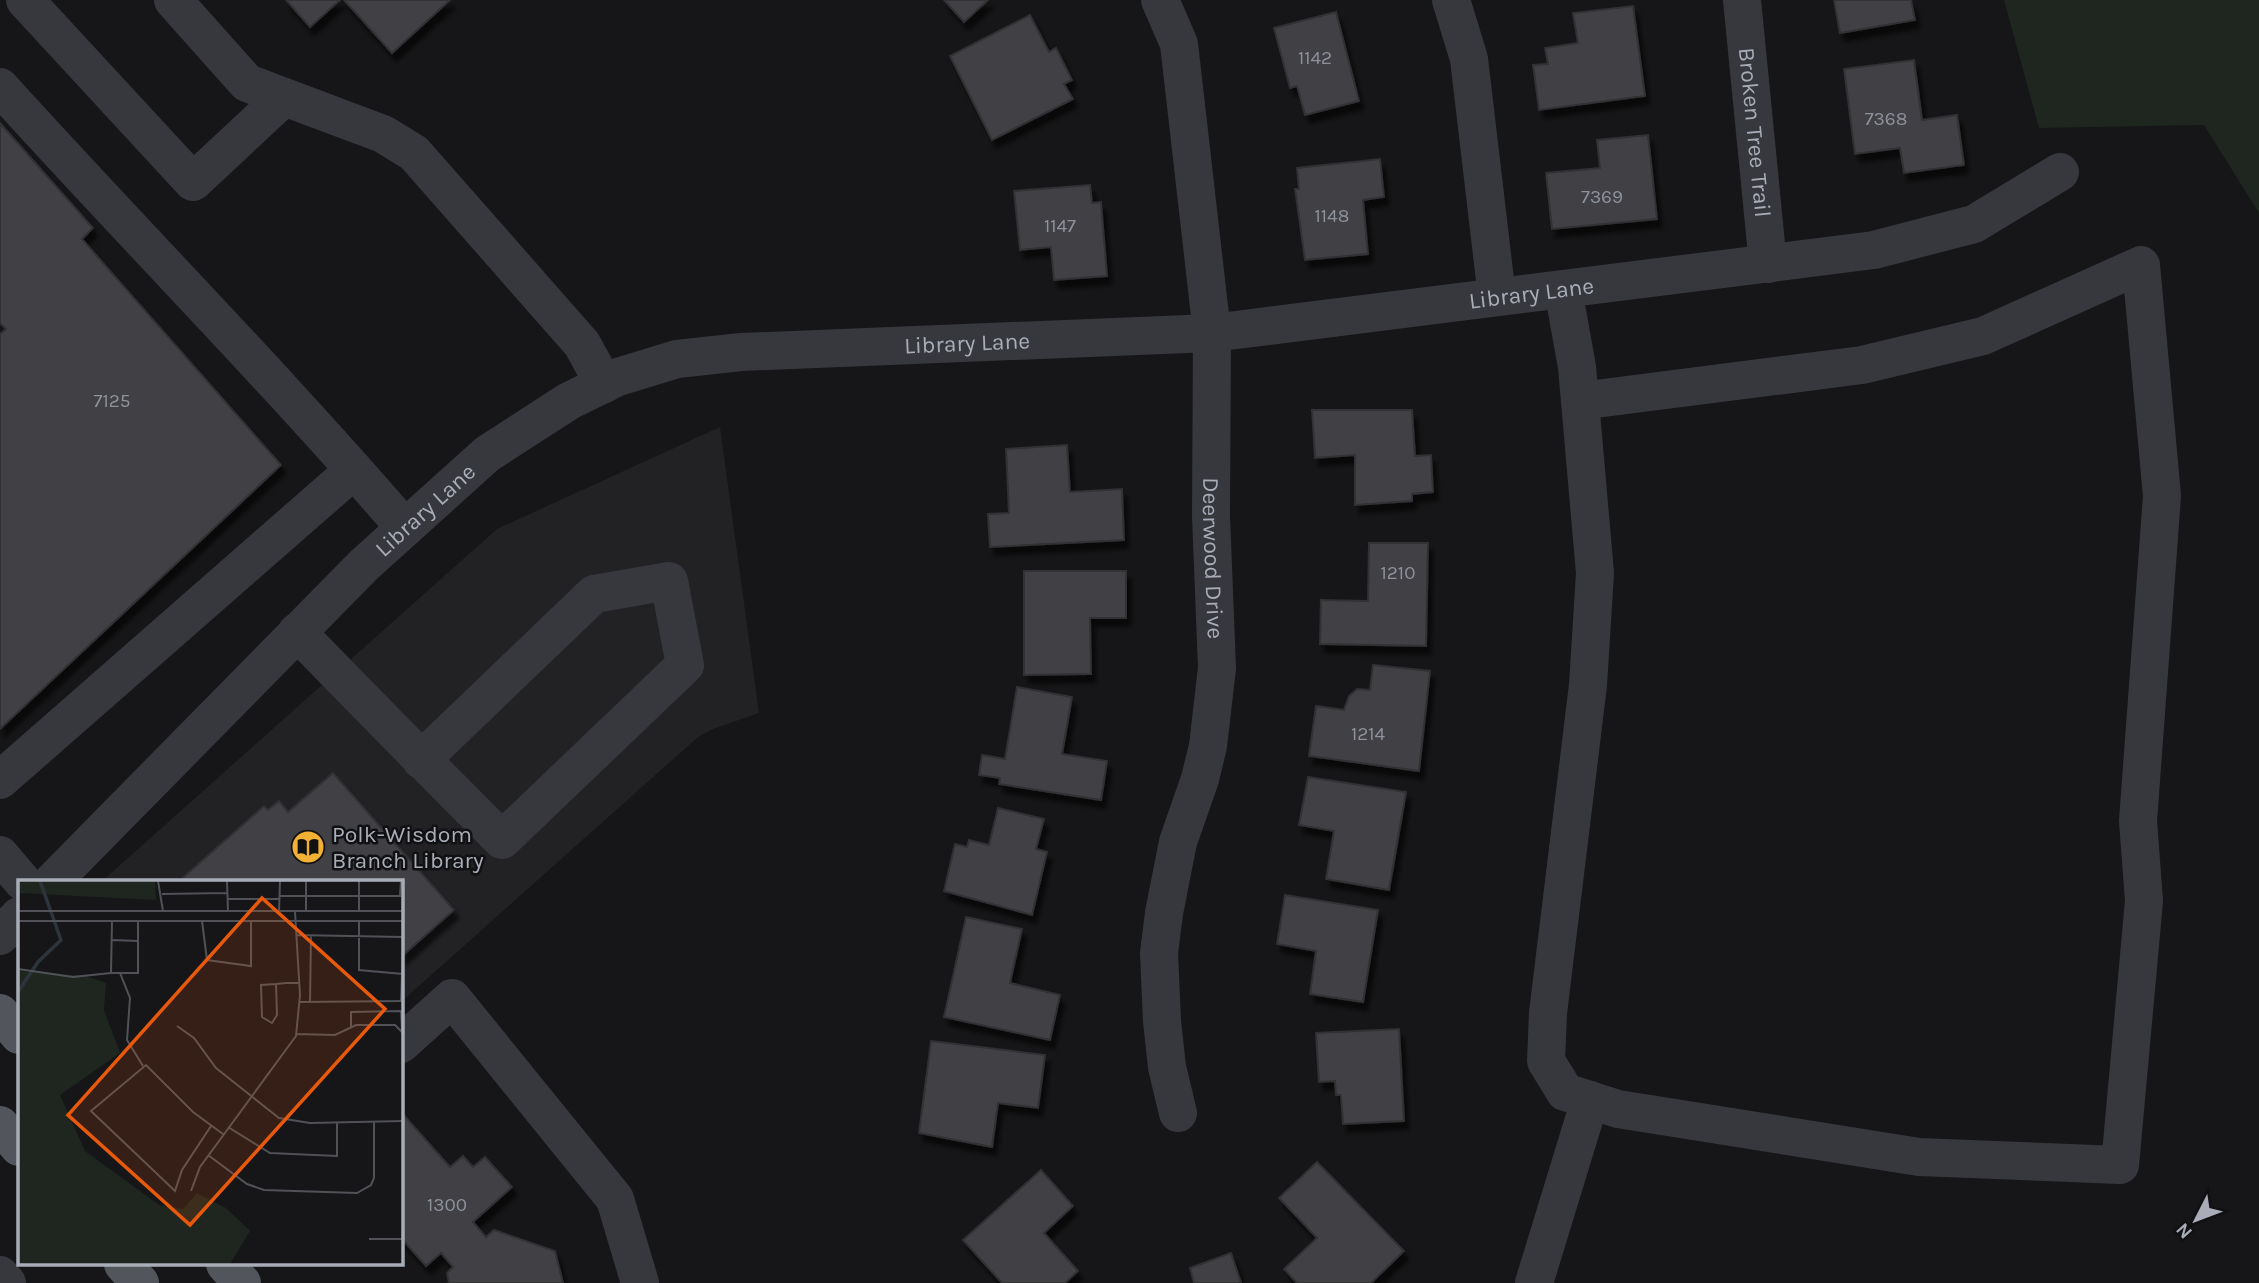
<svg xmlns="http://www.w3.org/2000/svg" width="2259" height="1283" font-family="Karla,sans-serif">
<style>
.built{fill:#222225}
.green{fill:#1e261f}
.building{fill:#404145;stroke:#303034;stroke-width:2;filter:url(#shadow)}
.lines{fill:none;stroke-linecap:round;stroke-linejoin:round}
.minor{stroke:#37383d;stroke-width:38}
.major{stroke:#53555c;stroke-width:38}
.labels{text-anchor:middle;stroke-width:5;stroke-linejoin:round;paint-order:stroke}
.number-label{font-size:19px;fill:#8e929b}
.street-label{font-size:23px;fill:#a8adb8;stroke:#111113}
.poi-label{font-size:23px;fill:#a8adb8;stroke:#111113;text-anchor:start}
.inset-river{fill:none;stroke:#2c353c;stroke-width:3.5}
.inset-road{fill:none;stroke:#505258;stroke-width:2}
.view{fill:#e8590c;fill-opacity:0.15;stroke:#e8590c;stroke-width:3.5}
.inset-edge{fill:none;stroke:#a8adb8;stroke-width:3.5}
</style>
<defs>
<filter id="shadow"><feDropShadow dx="4.5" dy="8" stdDeviation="2" flood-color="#0009"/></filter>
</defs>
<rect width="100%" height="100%" fill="#161618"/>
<path class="built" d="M 720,427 L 759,713 L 713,729 L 698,737 L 401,1002 L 401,882 L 101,882 L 497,529 Z"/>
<path class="green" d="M 2004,0 L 2259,0 L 2259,213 L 2204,125 L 2039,128 Z"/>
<g class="building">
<path d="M 286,0 L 340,0 L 310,27 Z"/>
<path d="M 344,0 L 450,0 L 392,53 Z"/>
<path d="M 944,0 L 988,0 L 964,22 Z"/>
<path d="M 1834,0 L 1911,0 L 1915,20 L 1840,33 Z"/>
<path d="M 1633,6 L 1645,96 L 1539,110 L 1533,65 L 1548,64 L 1545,48 L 1578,43 L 1573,13 Z"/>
<path d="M 1336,12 L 1359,101 L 1305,115 L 1297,86 L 1290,88 L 1274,28 Z"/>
<path d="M 1030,15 L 1049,52 L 1056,48 L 1072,80 L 1064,84 L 1073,99 L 992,140 L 950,56 Z"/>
<path d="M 1914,60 L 1922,120 L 1957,115 L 1964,165 L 1904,173 L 1900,148 L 1855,154 L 1844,69 Z"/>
<path d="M 0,123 L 93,228 L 82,239 L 281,465 L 0,729 L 0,334 L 6,329 L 0,323 Z"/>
<path d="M 1648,135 L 1657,219 L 1552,229 L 1546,173 L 1600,168 L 1597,140 Z"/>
<path d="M 1380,159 L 1384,197 L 1363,200 L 1368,254 L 1305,260 L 1295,189 L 1299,189 L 1297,168 Z"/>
<path d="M 1090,185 L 1092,203 L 1101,202 L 1107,276 L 1054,280 L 1051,247 L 1020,250 L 1014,191 Z"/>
<path d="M 1312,410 L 1412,410 L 1415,456 L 1431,455 L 1433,492 L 1412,494 L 1412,501 L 1355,505 L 1355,455 L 1315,458 Z"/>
<path d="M 1067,445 L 1070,492 L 1122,489 L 1124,540 L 990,547 L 988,514 L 1009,513 L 1006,449 Z"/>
<path d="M 1369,543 L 1428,543 L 1426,646 L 1320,644 L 1321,600 L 1368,601 Z"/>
<path d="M 1024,571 L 1126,571 L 1126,618 L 1090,618 L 1091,674 L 1024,675 Z"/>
<path d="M 1373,665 L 1430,671 L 1419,771 L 1309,756 L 1316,706 L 1344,710 L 1349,696 L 1357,689 L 1370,690 Z"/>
<path d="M 1017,687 L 1072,697 L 1062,754 L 1107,761 L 1101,800 L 999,784 L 1000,778 L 979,775 L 982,755 L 1005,759 Z"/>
<path d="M 333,773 L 454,910 L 401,957 L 401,882 L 178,882 L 264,806 L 268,810 L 279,801 L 288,812 Z"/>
<path d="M 1308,777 L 1406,792 L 1389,890 L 1326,879 L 1334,831 L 1299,825 Z"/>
<path d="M 998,808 L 1044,819 L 1036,849 L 1047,852 L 1032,915 L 944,891 L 955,844 L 967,847 L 969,840 L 989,845 Z"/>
<path d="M 1285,895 L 1378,910 L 1363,1002 L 1310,994 L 1316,951 L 1277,944 Z"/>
<path d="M 966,917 L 1022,929 L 1010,983 L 1060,995 L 1050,1040 L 944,1017 Z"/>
<path d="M 1399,1029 L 1404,1121 L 1343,1124 L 1341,1095 L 1336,1095 L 1335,1081 L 1319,1082 L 1316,1033 Z"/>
<path d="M 931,1041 L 1045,1055 L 1038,1108 L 998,1103 L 992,1147 L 919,1133 Z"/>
<path d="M 401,1112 L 450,1167 L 463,1156 L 473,1167 L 485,1157 L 512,1187 L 473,1222 L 486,1237 L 494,1230 L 555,1251 L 563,1283 L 449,1283 L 447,1273 L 453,1267 L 441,1253 L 426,1266 L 401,1238 Z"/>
<path d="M 1317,1162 L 1404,1251 L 1371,1283 L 1297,1283 L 1284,1269 L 1317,1238 L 1279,1198 Z"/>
<path d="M 1041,1170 L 1073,1206 L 1044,1233 L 1078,1271 L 1065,1283 L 1002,1283 L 963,1240 Z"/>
<path d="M 1231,1253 L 1241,1283 L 1194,1283 L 1190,1268 Z"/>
</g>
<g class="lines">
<g class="minor">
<path d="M 25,0 L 193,182 L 284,97"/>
<path d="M 173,0 L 247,83 L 383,134 L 414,153 L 582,344 L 604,384"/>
<path id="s1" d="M 1160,0 L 1179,44 L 1212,333 L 1211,516 L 1217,668 L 1208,746 L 1200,779 L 1178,842 L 1164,913 L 1159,953 L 1162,1021 L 1167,1067 L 1178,1113"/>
<path d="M 1451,0 L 1469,59 L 1497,297"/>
<path id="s2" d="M 1742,0 L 1768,264"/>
<path d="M 0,87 C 134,235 275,377 405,528"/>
<path d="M 1563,289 L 1577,367 L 1595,573 L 1588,685 L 1548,1013 L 1546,1061 L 1565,1092 L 1618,1109 L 1919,1157 L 2120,1165 L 2144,901 L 2138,821 L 2162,496 L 2141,265 L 1983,336 L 1862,365 L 1580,401"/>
<path d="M 297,632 C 365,702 433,771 502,840 L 685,665 L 669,581 L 594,594 L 421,760"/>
<path d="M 0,780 L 354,470"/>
<path d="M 0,855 L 23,882"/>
<path id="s3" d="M 52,882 L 364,565 L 487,454 L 569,401 L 618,377 L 677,359 L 741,352 L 1212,333 L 1874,250 L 1974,224 L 2060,172"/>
<path d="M 0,936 L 19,916"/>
<path d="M 401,1044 L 452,998 L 615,1199 L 640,1283"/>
<path d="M 0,1275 L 7,1283"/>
<path d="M 1534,1283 L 1590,1100"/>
</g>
<g class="major">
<path d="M 0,1013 L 19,1035"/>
<path d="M 0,1125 L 19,1147"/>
<path d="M 123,1264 L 140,1283"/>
<path d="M 225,1264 L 242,1283"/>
</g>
</g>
<defs>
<symbol id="library-disc" viewBox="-11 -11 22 22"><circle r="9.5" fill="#f2b134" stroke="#111113"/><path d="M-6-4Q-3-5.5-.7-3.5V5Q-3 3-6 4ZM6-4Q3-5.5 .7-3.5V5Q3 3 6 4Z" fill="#111"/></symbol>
</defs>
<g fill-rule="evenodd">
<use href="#library-disc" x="289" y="828" width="38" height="38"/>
</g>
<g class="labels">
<g class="number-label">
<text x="1315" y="64">1142</text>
<text x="1886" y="125">7368</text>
<text x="1602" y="203">7369</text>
<text x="1332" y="222">1148</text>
<text x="1060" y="232">1147</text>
<text x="112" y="407">7125</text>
<text x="1398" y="579">1210</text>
<text x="1368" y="740">1214</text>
<text x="447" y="1211">1300</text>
</g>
<g class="street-label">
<text dy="8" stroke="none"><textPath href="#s2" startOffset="133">Broken Tree Trail</textPath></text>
<text dy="8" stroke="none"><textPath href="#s3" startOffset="1682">Library Lane</textPath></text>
<text dy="8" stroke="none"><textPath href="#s3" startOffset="1115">Library Lane</textPath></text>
<text dy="8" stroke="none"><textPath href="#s3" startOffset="527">Library Lane</textPath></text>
<text dy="8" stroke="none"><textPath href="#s1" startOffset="564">Deerwood Drive</textPath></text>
</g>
<g class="poi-label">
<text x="332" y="842">Polk-Wisdom<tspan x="332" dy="26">Branch Library</tspan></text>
</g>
</g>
<g transform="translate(18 880)">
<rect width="385" height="385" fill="#161618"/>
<path d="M 0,1 L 137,1 L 138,20 L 0,13 ZM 0,91 L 67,96 L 88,103 L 86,130 L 102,173 L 42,215 L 67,271 L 141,325 L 165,329 L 179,313 L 208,328 L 232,351 L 212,384 L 0,384 Z" fill="#1e261f"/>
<path class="inset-river" d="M 0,112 L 20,82 L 43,60 L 22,1"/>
<path class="inset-road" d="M 140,1 L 145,31M 209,1 L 210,32M 288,1 L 288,32M 341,1 L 341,32M 144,14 L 209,13M 261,16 L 382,16 L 383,1M 209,19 L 261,19M 0,31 L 385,31M 261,32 L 262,1M 0,41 L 385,41M 94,41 L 93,93 L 120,93 L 120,41M 184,41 L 189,80 L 233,86 L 233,41M 341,41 L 341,90 L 385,94M 278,55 L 385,57M 93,60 L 120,61M 0,89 L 55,97 L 93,93M 102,93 L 112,118 L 109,160 L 125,186M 258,104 L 259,135 L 254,143 L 244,137 L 243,105 L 258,104 L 268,103 L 281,103M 383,121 L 385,66M 282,122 L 385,121M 292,122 L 293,55M 159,146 L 176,158 L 198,188 L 261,238 L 292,243 L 385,241M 333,148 L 333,132 L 383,131 L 384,151M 278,154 L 317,155 L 338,145 L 377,145 L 385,153M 193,246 L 164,290 L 157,311 L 73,231 L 128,185 L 175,232 L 205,254M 210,247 L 252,273 L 319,276 L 319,242M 190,275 L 229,304 L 246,310 L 339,313 L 353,305 L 356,298 L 356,241M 173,311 L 182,287 L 278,156 L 282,115 L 277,32M 351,359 L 385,359"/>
<path class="view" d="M 244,18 L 367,129 L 172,345 L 50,235 Z"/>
<rect width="385" height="385" class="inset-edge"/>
</g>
<g transform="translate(2196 1220) rotate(228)" stroke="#111113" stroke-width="5" paint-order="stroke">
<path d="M0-5L12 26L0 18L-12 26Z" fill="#a8adb8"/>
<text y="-10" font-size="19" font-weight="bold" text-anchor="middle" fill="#a8adb8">N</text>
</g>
</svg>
